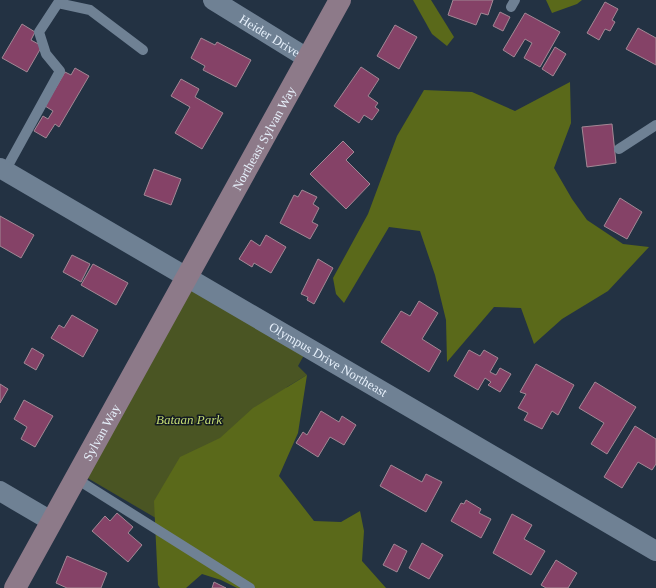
<svg xmlns="http://www.w3.org/2000/svg" width="656" height="588" font-family="'Times New Roman',serif">
<style>
.green{fill:#4a5523}
.forest{fill:#5a691a}
.building{fill:#854267;stroke:#a28895}
.lines{fill:none;stroke-linecap:round;stroke-linejoin:round}
.lane{stroke:#6f8194;stroke-width:10}
.street{stroke:#6f8194;stroke-width:20}
.secondary{stroke:#8d7a89;stroke-width:22}
.labels{text-anchor:middle;stroke-width:3;stroke-linejoin:round;paint-order:stroke}
.street-label{font-size:13px;fill:#e5effa;stroke:#131a21}
.park-label{font-size:13px;font-style:italic;fill:#c4dc73;stroke:#131a21}
</style>
<rect width="100%" height="100%" fill="#233243"/>
<path class="green" d="M 187,276 L 308,348 L 298,366 L 307,375 L 287,387 L 200,544 L 79,473 Z"/>
<g class="forest">
<path d="M 413,0 L 431,0 L 454,37 L 447,46 L 432,34 Z"/>
<path d="M 546,0 L 582,0 L 577,4 L 552,13 Z"/>
<path d="M 570,82 L 571,123 L 554,168 L 572,199 L 587,220 L 623,244 L 649,247 L 608,291 L 562,319 L 534,344 L 521,308 L 494,307 L 447,362 L 446,320 L 435,275 L 420,231 L 389,227 L 344,303 L 336,294 L 333,278 L 368,214 L 397,136 L 424,90 L 472,92 L 515,111 Z"/>
<path d="M 307,375 L 298,433 L 279,476 L 314,521 L 341,522 L 360,511 L 364,531 L 362,561 L 386,588 L 237,588 L 221,580 L 202,574 L 186,588 L 160,588 L 158,585 L 154,501 L 180,457 L 220,438 L 253,408 Z"/>
</g>
<g class="building">
<path d="M 453,0 L 493,0 L 488,15 L 481,13 L 476,25 L 448,15 Z"/>
<path d="M 605,2 L 618,9 L 612,20 L 615,22 L 610,31 L 605,29 L 599,40 L 587,33 Z"/>
<path d="M 500,12 L 510,17 L 503,31 L 493,26 Z"/>
<path d="M 525,13 L 560,32 L 540,67 L 524,58 L 532,43 L 525,39 L 514,57 L 503,50 Z"/>
<path d="M 22,24 L 35,32 L 31,40 L 42,46 L 27,72 L 2,58 Z"/>
<path d="M 395,25 L 417,37 L 399,69 L 377,56 Z"/>
<path d="M 638,28 L 656,38 L 656,65 L 626,49 Z"/>
<path d="M 201,38 L 215,45 L 217,42 L 251,60 L 236,87 L 203,70 L 205,66 L 191,58 Z"/>
<path d="M 555,47 L 566,54 L 553,76 L 542,69 Z"/>
<path d="M 361,67 L 379,79 L 368,96 L 378,103 L 375,107 L 379,110 L 372,120 L 364,115 L 359,123 L 334,106 Z"/>
<path d="M 75,68 L 89,76 L 59,127 L 55,124 L 46,138 L 34,131 L 43,116 L 48,119 L 53,111 L 45,106 L 65,72 L 71,75 Z"/>
<path d="M 181,79 L 199,89 L 195,97 L 223,113 L 202,149 L 175,133 L 190,107 L 171,96 Z"/>
<path d="M 612,124 L 616,163 L 587,167 L 582,127 Z"/>
<path d="M 343,141 L 354,152 L 346,160 L 370,184 L 346,209 L 310,174 Z"/>
<path d="M 154,169 L 181,179 L 171,205 L 144,195 Z"/>
<path d="M 302,190 L 317,197 L 313,204 L 319,208 L 312,222 L 318,225 L 310,239 L 280,223 L 294,195 L 298,197 Z"/>
<path d="M 620,198 L 642,212 L 627,239 L 604,226 Z"/>
<path d="M 0,216 L 34,235 L 21,258 L 0,246 Z"/>
<path d="M 266,235 L 286,247 L 271,273 L 254,263 L 252,267 L 239,259 L 251,240 L 260,246 Z"/>
<path d="M 72,255 L 90,264 L 81,282 L 63,272 Z"/>
<path d="M 318,259 L 333,268 L 314,304 L 307,300 L 308,297 L 301,294 Z"/>
<path d="M 93,264 L 128,283 L 116,305 L 81,285 Z"/>
<path d="M 419,301 L 438,313 L 422,339 L 441,351 L 429,372 L 381,342 L 401,311 L 410,316 Z"/>
<path d="M 72,315 L 98,330 L 83,357 L 51,338 L 59,325 L 64,328 Z"/>
<path d="M 32,348 L 44,355 L 36,370 L 24,363 Z"/>
<path d="M 469,350 L 480,356 L 484,350 L 498,358 L 490,372 L 496,375 L 500,368 L 511,374 L 500,392 L 488,385 L 491,382 L 485,378 L 478,390 L 454,376 Z"/>
<path d="M 536,364 L 574,385 L 558,415 L 552,411 L 542,429 L 524,420 L 528,413 L 518,408 L 526,394 L 520,392 Z"/>
<path d="M 595,382 L 636,407 L 607,454 L 591,444 L 604,423 L 579,408 Z"/>
<path d="M 0,384 L 8,389 L 0,403 Z"/>
<path d="M 24,400 L 53,416 L 35,447 L 21,439 L 27,427 L 14,419 Z"/>
<path d="M 321,411 L 339,422 L 342,416 L 356,425 L 344,445 L 330,437 L 318,457 L 296,443 L 303,432 L 307,435 Z"/>
<path d="M 635,426 L 656,439 L 656,464 L 652,470 L 638,462 L 622,488 L 604,477 Z"/>
<path d="M 391,465 L 422,482 L 426,474 L 442,482 L 426,512 L 380,486 Z"/>
<path d="M 466,500 L 481,509 L 479,513 L 491,519 L 481,538 L 451,521 L 461,503 L 464,504 Z"/>
<path d="M 117,513 L 133,527 L 128,533 L 142,545 L 128,562 L 92,531 L 105,516 L 110,521 Z"/>
<path d="M 512,514 L 532,525 L 524,539 L 545,551 L 531,575 L 493,553 Z"/>
<path d="M 422,543 L 443,555 L 429,579 L 409,568 Z"/>
<path d="M 394,544 L 407,551 L 397,572 L 383,565 Z"/>
<path d="M 67,556 L 107,573 L 101,588 L 67,588 L 56,583 Z"/>
<path d="M 556,560 L 577,573 L 568,588 L 546,588 L 541,585 Z"/>
<path d="M 214,582 L 226,588 L 212,588 Z"/>
</g>
<g class="lines">
<g class="lane">
<path d="M 511,7 L 515,0"/>
<path d="M 619,149 L 656,125"/>
<path d="M 5,171 L 60,71 L 46,54 L 39,32 L 58,3 L 90,10 L 143,50"/>
<path d="M 75,478 L 250,588"/>
</g>
<g class="street">
<path id="s1" d="M 213,0 L 307,58"/>
<path id="s2" d="M 0,168 C 219,294 437,423 656,551"/>
<path d="M 0,491 L 51,521"/>
</g>
<path class="secondary" id="s3" d="M 15,588 L 340,0"/>
</g>
<g class="labels">
<g class="street-label">
<text dy="5" stroke="none"><textPath href="#s1" startOffset="67">Heider Drive</textPath></text>
<text dy="5" stroke="none"><textPath href="#s3" startOffset="514">Northeast Sylvan Way</textPath></text>
<text dy="5" stroke="none"><textPath href="#s2" startOffset="380">Olympus Drive Northeast</textPath></text>
<text dy="5" stroke="none"><textPath href="#s3" startOffset="178">Sylvan Way</textPath></text>
</g>
<g class="park-label">
<text x="189" y="424">Bataan Park</text>
</g>
</g>
</svg>
